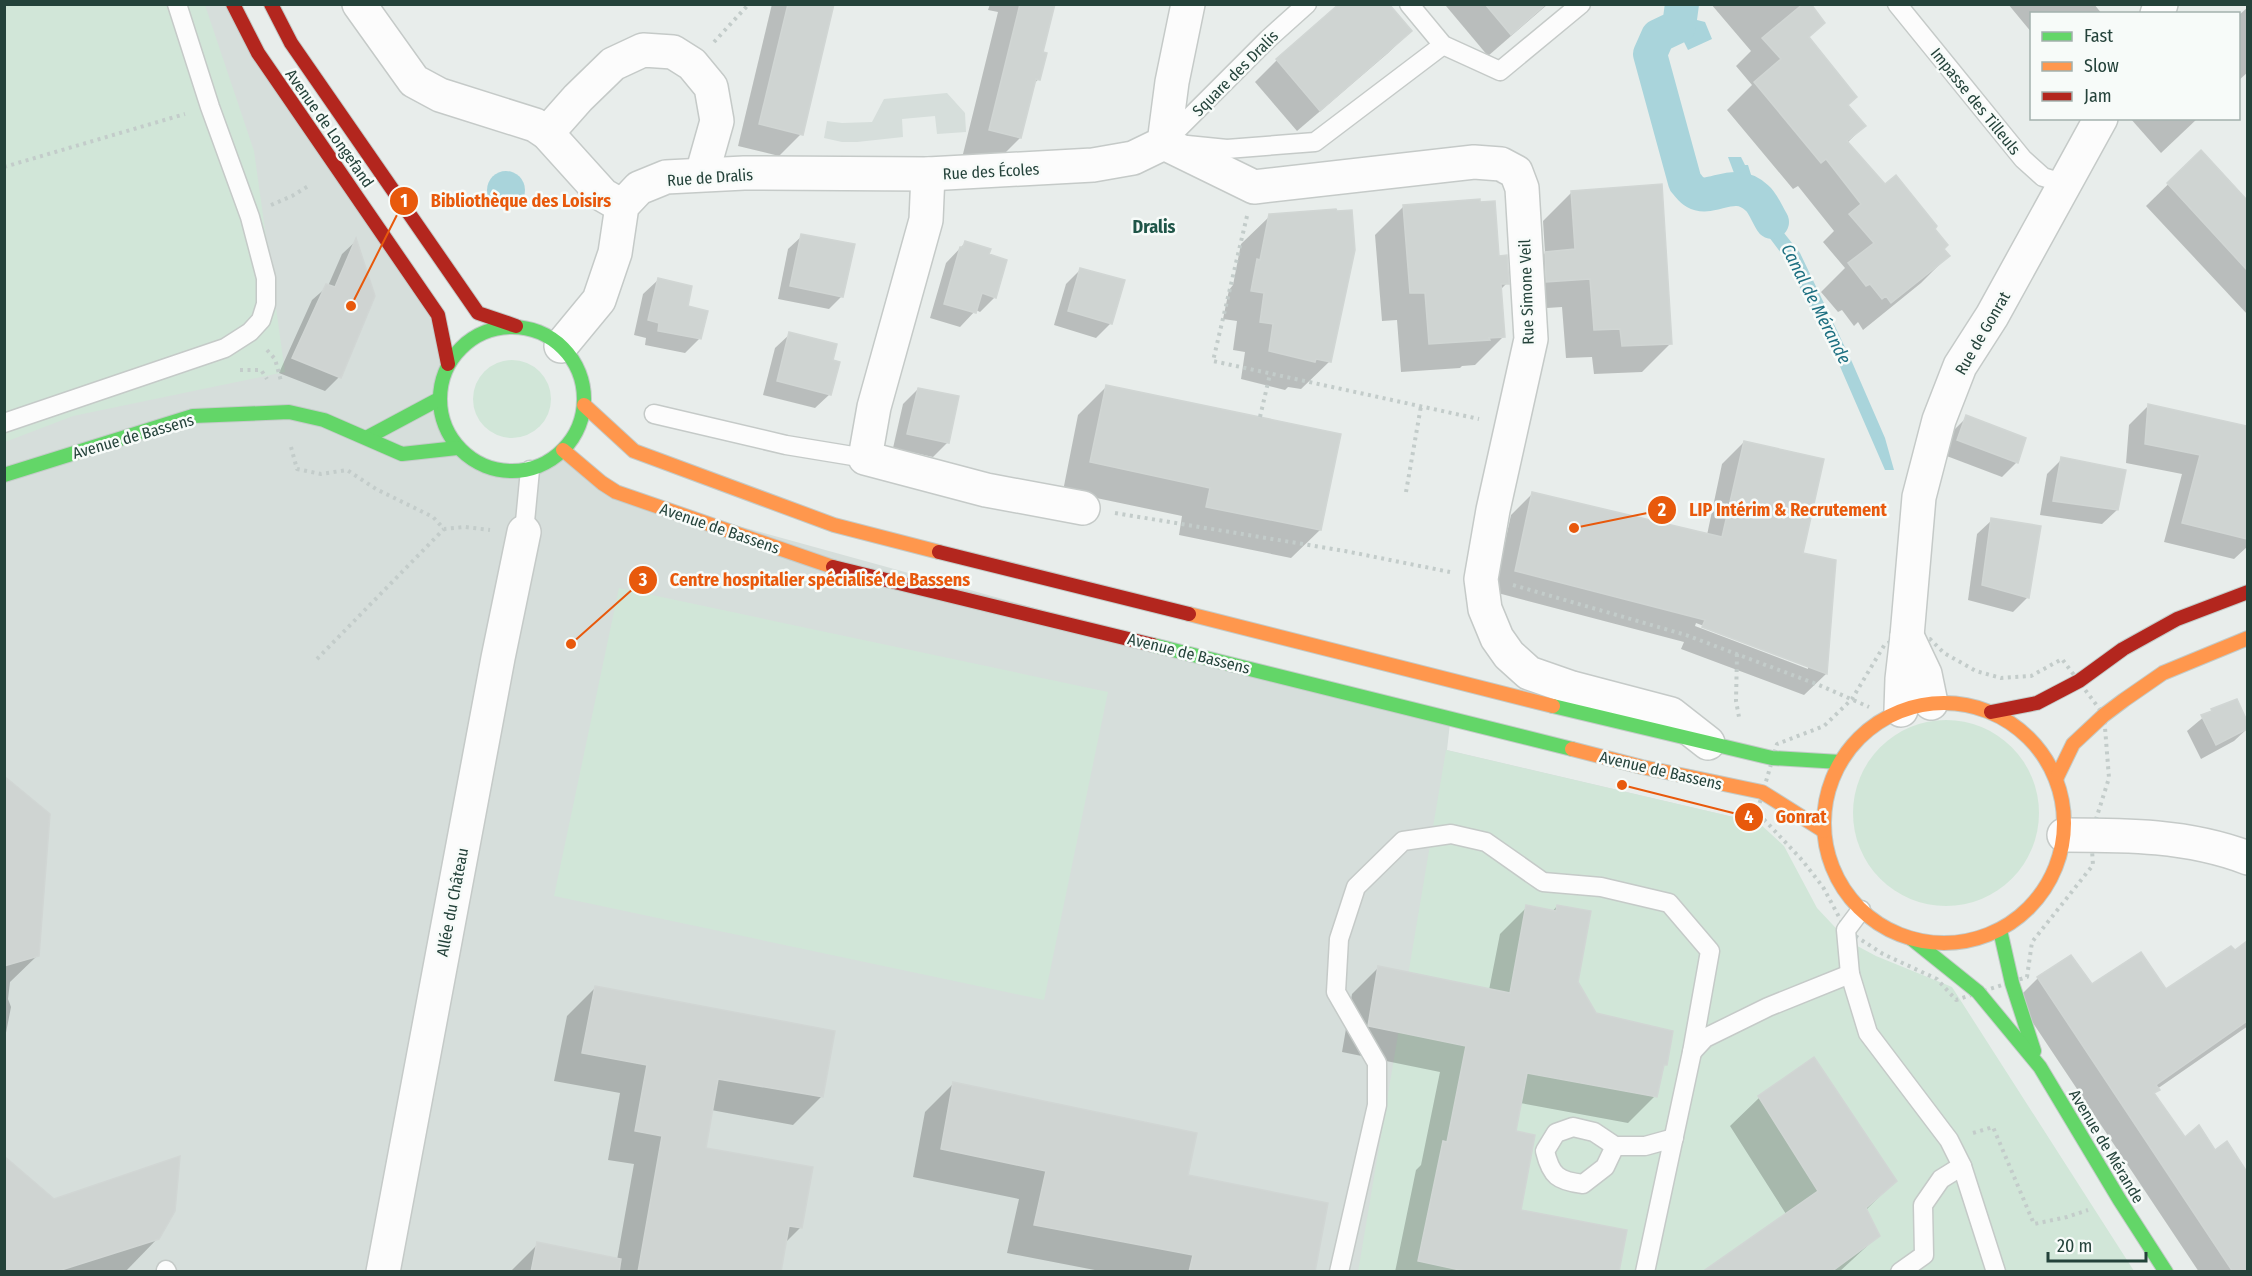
<svg xmlns="http://www.w3.org/2000/svg" width="2252" height="1276" font-family="'Fira Sans Condensed',sans-serif">
<style>
.built{fill:#d6dedb}
.green{fill:#d1e6d8}
.water{fill:#a9d4db}
.shadow{fill:#0003;fill-rule:evenodd}
.lines{fill:none;stroke-linecap:round;stroke-linejoin:round}
.canal{stroke:#a9d4db;stroke-width:34}
.building{fill:#cfd4d2;stroke:#d1d6d4;stroke-width:1.5}
.lane-casing{stroke:#c5cac8;stroke-width:21}
.street-casing{stroke:#c5cac8;stroke-width:36}
.fast-casing{stroke:#c3cbc8;stroke-width:16}
.slow-casing{stroke:#c3cbc8;stroke-width:16}
.jam-casing{stroke:#c3cbc8;stroke-width:16}
.path{stroke:#c3ccca;stroke-width:4;stroke-dasharray:3 4.5;stroke-linecap:butt}
.lane{stroke:#fcfcfc;stroke-width:18}
.street{stroke:#fcfcfc;stroke-width:33}
.fast{stroke:#63d668;stroke-width:14}
.slow{stroke:#ff974d;stroke-width:14}
.jam{stroke:#b3261e;stroke-width:14}
.labels{text-anchor:middle;stroke-width:5;stroke-linejoin:round;paint-order:stroke}
.street-label{font-size:16px;fill:#24423a;stroke:#f7fbf9}
.neighbourhood-label{font-size:18px;font-weight:bold;fill:#1f5548;stroke:#f7fbf9}
.water-label{font-size:18px;font-style:italic;fill:#1c6f80;stroke:#f7fbf9}
.leader{fill:none;stroke:#e8590c;stroke-width:2}
.callout-dot{fill:#e8590c;stroke:#f7fbf9;stroke-width:2}
.mark-label{font-size:18px;text-anchor:middle;font-weight:bold;fill:#fff}
.callout-label{font-size:18px;text-anchor:middle;font-weight:bold;fill:#e8590c;stroke:#f7fbf9;stroke-width:5;stroke-linejoin:round;paint-order:stroke}
</style>
<rect width="100%" height="100%" fill="#e8edeb"/>
<g class="built">
<path d="M 5,4 L 233,5 L 438,315 L 448,364 L 441,380 L 439,399 L 443,424 L 457,448 L 478,463 L 494,470 L 508,472 L 530,470 L 548,462 L 563,450 L 616,492 L 1450,723 L 1447,750 L 1759,823 L 2002,1192 L 2027,1272 L 5,1272 Z"/>
<path d="M 947,93 L 965,113 L 966,132 L 937,134 L 935,116 L 902,119 L 903,137 L 857,142 L 842,142 L 824,138 L 827,121 L 842,123 L 872,122 L 884,99 Z"/>
</g>
<g class="green">
<path d="M 5,5 L 205,5 L 254,151 L 285,372 L 73,416 L 5,442 Z"/>
<circle cx="512" cy="399" r="39"/>
<path d="M 619,588 L 1108,692 L 1044,1000 L 554,896 Z"/>
<circle cx="1946" cy="813" r="93"/>
<path d="M 1446,750 L 1759,823 L 1784,846 L 1817,908 L 1848,941 L 1876,956 L 1952,987 L 2134,1271 L 1358,1272 Z"/>
</g>
<g class="water">
<path d="M 1672,5 L 1691,5 L 1697,20 L 1705,22 L 1712,39 L 1688,50 L 1680,34 L 1656,46 L 1653,51 L 1664,85 L 1659,87 L 1657,82 L 1653,80 L 1644,53 C 1646,47 1648,39 1653,34 C 1665,22 1678,27 1672,5 Z"/>
<path d="M 1728,157 L 1741,157 L 1745,165 L 1748,165 L 1757,194 L 1764,208 L 1800,253 L 1852,362 L 1885,438 L 1894,470 L 1885,470 L 1835,355 L 1784,257 L 1754,217 L 1743,197 Z"/>
<circle cx="506" cy="190" r="19"/>
</g>
<g class="shadow">
<path d="M 772,4 L 833,4 L 801,134 L 779,156 L 738,146 Z"/>
<path d="M 990,4 L 1056,4 L 1052,8 L 1041,53 L 1039,79 L 1033,84 L 1020,138 L 992,166 L 962,158 L 998,12 L 988,10 Z"/>
<path d="M 1448,4 L 1548,4 L 1488,56 L 1446,6 Z"/>
<path d="M 1711,4 L 1809,4 L 1823,23 L 1808,38 L 1847,106 L 1864,126 L 1847,143 L 1885,186 L 1933,229 L 1948,256 L 1921,283 L 1863,330 L 1858,322 L 1854,326 L 1842,310 L 1838,312 L 1821,292 L 1845,268 L 1823,242 L 1834,231 L 1798,186 L 1793,189 L 1727,110 L 1752,85 L 1736,66 L 1751,51 Z"/>
<path d="M 2008,4 L 2094,4 L 2102,14 L 2032,14 L 2032,33 Z"/>
<path d="M 2248,7 L 2248,72 L 2238,81 L 2238,16 Z"/>
<path d="M 1410,31 L 1388,53 L 1297,131 L 1255,82 L 1277,60 Z"/>
<path d="M 2130,118 L 2198,118 L 2161,153 Z"/>
<path d="M 2201,152 L 2248,202 L 2248,315 L 2146,206 Z"/>
<path d="M 1571,193 L 1671,343 L 1642,372 L 1594,374 L 1592,357 L 1566,358 L 1562,307 L 1518,310 L 1517,282 L 1545,253 L 1543,221 Z"/>
<path d="M 1404,206 L 1498,257 L 1507,283 L 1500,290 L 1504,336 L 1475,365 L 1462,366 L 1460,368 L 1401,372 L 1397,320 L 1382,321 L 1375,235 Z"/>
<path d="M 1270,216 L 1330,361 L 1301,389 L 1288,387 L 1285,390 L 1241,379 L 1245,352 L 1233,350 L 1237,321 L 1223,319 L 1229,290 L 1233,285 L 1241,244 Z"/>
<path d="M 802,236 L 842,296 L 829,309 L 778,299 L 788,249 Z"/>
<path d="M 356,241 L 339,377 L 325,391 L 279,373 L 312,300 L 328,286 L 342,254 Z"/>
<path d="M 965,243 L 987,255 L 995,297 L 980,312 L 976,310 L 960,327 L 930,318 L 946,263 Z"/>
<path d="M 1081,269 L 1111,323 L 1096,338 L 1054,325 L 1066,284 Z"/>
<path d="M 658,280 L 686,307 L 700,338 L 685,353 L 645,345 L 646,338 L 634,335 L 643,294 Z"/>
<path d="M 790,334 L 831,361 L 830,394 L 815,408 L 763,395 L 775,348 Z"/>
<path d="M 1107,386 L 1320,530 L 1291,558 L 1179,535 L 1182,516 L 1063,491 L 1078,415 Z"/>
<path d="M 918,389 L 948,442 L 933,457 L 893,448 L 903,404 Z"/>
<path d="M 2149,405 L 2248,428 L 2248,546 L 2234,559 L 2164,542 L 2182,474 L 2126,463 L 2129,425 Z"/>
<path d="M 1967,417 L 2017,462 L 2002,477 L 1944,455 L 1952,432 Z"/>
<path d="M 1744,442 L 1801,555 L 1834,561 L 1826,674 L 1804,695 L 1681,649 L 1684,642 L 1494,592 L 1511,515 L 1533,493 L 1707,535 L 1722,464 ZM 1696,623 L 1808,666 L 1808,669 L 1695,626 Z"/>
<path d="M 2062,459 L 2117,510 L 2102,524 L 2040,515 L 2047,474 Z"/>
<path d="M 1992,520 L 2028,597 L 2013,612 L 1968,600 L 1977,534 Z"/>
<path d="M 2236,701 L 2248,728 L 2234,741 L 2201,759 L 2187,731 L 2212,710 Z"/>
<path d="M 4,778 L 38,955 L 10,982 L 8,999 L 11,1007 L 4,1043 Z"/>
<path d="M 1557,906 L 1576,983 L 1595,1014 L 1665,1064 L 1661,1068 L 1655,1096 L 1628,1123 L 1520,1103 L 1514,1132 L 1519,1212 L 1618,1272 L 1395,1272 L 1416,1170 L 1421,1165 L 1440,1072 L 1342,1052 L 1352,994 L 1378,968 L 1489,990 L 1500,934 L 1527,907 L 1552,912 Z"/>
<path d="M 2248,943 L 2248,1026 L 2157,1089 L 2153,1094 L 2185,1139 L 2214,1152 L 2226,1144 L 2248,1176 L 2248,1272 L 2199,1272 L 2017,999 L 2038,978 L 2071,957 L 2092,986 L 2166,991 Z"/>
<path d="M 595,988 L 821,1097 L 793,1125 L 711,1110 L 704,1149 L 801,1227 L 785,1243 L 779,1272 L 510,1272 L 538,1244 L 617,1260 L 634,1164 L 608,1160 L 620,1093 L 554,1081 L 567,1016 Z"/>
<path d="M 1813,1059 L 1895,1181 L 1866,1210 L 1878,1236 L 1839,1272 L 1709,1272 L 1786,1214 L 1730,1126 L 1759,1098 Z"/>
<path d="M 953,1084 L 1186,1176 L 1314,1272 L 1105,1272 L 1007,1253 L 1019,1199 L 913,1177 L 925,1112 Z"/>
<path d="M 54,1201 L 158,1238 L 125,1272 L 4,1272 Z"/>
</g>
<g class="lines">
<path class="canal" d="M 1682,4 L 1679,26 L 1658,36 L 1650,54 L 1685,182 C 1688,185 1691,190 1695,192 C 1712,202 1734,176 1757,198 C 1763,203 1767,214 1772,222"/>
</g>
<g class="building">
<path d="M 788,4 L 834,4 L 803,135 L 759,124 Z"/>
<path d="M 1020,4 L 1055,4 L 1043,52 L 1047,53 L 1040,80 L 1036,79 L 1021,138 L 989,130 Z"/>
<path d="M 1339,4 L 1389,4 L 1412,31 L 1320,111 L 1276,59 Z"/>
<path d="M 1485,4 L 1546,4 L 1511,35 Z"/>
<path d="M 1803,4 L 1811,4 L 1825,23 L 1809,37 L 1857,97 L 1848,105 L 1866,126 L 1847,141 L 1885,184 L 1896,175 L 1937,226 L 1935,229 L 1948,245 L 1944,249 L 1950,256 L 1891,303 L 1886,296 L 1882,299 L 1870,284 L 1866,286 L 1848,263 L 1874,243 L 1849,214 L 1861,204 L 1826,159 L 1821,163 L 1754,82 L 1781,59 L 1762,38 Z"/>
<path d="M 2201,150 L 2247,200 L 2247,270 L 2167,183 Z"/>
<path d="M 1662,184 L 1672,344 L 1622,346 L 1620,329 L 1594,330 L 1590,279 L 1546,282 L 1545,252 L 1575,249 L 1571,191 Z"/>
<path d="M 1480,199 L 1480,202 L 1495,201 L 1499,256 L 1507,255 L 1509,284 L 1501,284 L 1505,337 L 1489,338 L 1490,340 L 1429,344 L 1425,293 L 1410,293 L 1403,205 Z"/>
<path d="M 1336,209 L 1337,211 L 1352,210 L 1355,250 L 1331,362 L 1316,359 L 1315,362 L 1269,351 L 1273,324 L 1260,322 L 1264,293 L 1251,291 L 1257,259 L 1260,260 L 1269,214 Z"/>
<path d="M 801,234 L 855,244 L 843,297 L 790,286 Z"/>
<path d="M 356,238 L 375,296 L 341,378 L 292,358 L 326,284 L 335,287 Z"/>
<path d="M 965,241 L 991,249 L 989,254 L 1007,260 L 996,298 L 982,293 L 976,313 L 944,304 L 960,247 L 963,247 Z"/>
<path d="M 1080,268 L 1125,280 L 1112,324 L 1068,311 Z"/>
<path d="M 658,278 L 692,286 L 688,306 L 708,311 L 701,339 L 658,331 L 659,323 L 648,320 Z"/>
<path d="M 789,332 L 837,344 L 833,360 L 840,362 L 831,395 L 777,381 Z"/>
<path d="M 1106,385 L 1341,434 L 1321,530 L 1206,507 L 1210,488 L 1090,462 Z"/>
<path d="M 918,388 L 959,396 L 949,443 L 907,434 Z"/>
<path d="M 2148,404 L 2247,426 L 2247,539 L 2182,523 L 2200,455 L 2145,444 Z"/>
<path d="M 1966,415 L 2026,438 L 2018,463 L 1957,440 Z"/>
<path d="M 1744,441 L 1824,459 L 1803,553 L 1836,560 L 1827,674 L 1702,627 L 1705,620 L 1515,571 L 1532,492 L 1722,537 Z"/>
<path d="M 2061,457 L 2126,470 L 2118,510 L 2053,501 Z"/>
<path d="M 1991,518 L 2041,526 L 2029,598 L 1982,585 Z"/>
<path d="M 2237,699 L 2247,721 L 2247,729 L 2216,745 L 2201,715 L 2212,711 L 2211,709 Z"/>
<path d="M 4,776 L 50,814 L 39,956 L 4,966 Z"/>
<path d="M 1526,905 L 1556,911 L 1557,905 L 1591,911 L 1578,982 L 1596,1013 L 1673,1031 L 1667,1065 L 1664,1065 L 1657,1097 L 1527,1073 L 1516,1131 L 1535,1135 L 1521,1210 L 1627,1230 L 1619,1272 L 1469,1272 L 1418,1261 L 1443,1141 L 1447,1142 L 1466,1046 L 1368,1026 L 1378,966 L 1510,993 Z"/>
<path d="M 2247,941 L 2247,1021 L 2156,1085 L 2160,1090 L 2154,1093 L 2185,1137 L 2199,1125 L 2215,1150 L 2227,1141 L 2247,1172 L 2247,1272 L 2233,1272 L 2037,977 L 2071,955 L 2092,984 L 2141,952 L 2166,989 L 2231,946 L 2235,950 Z"/>
<path d="M 595,986 L 835,1031 L 823,1097 L 718,1079 L 706,1148 L 813,1167 L 802,1228 L 789,1226 L 781,1272 L 638,1272 L 662,1136 L 635,1131 L 647,1065 L 582,1053 Z"/>
<path d="M 1814,1057 L 1897,1181 L 1866,1208 L 1880,1236 L 1831,1272 L 1702,1272 L 1818,1191 L 1758,1096 Z"/>
<path d="M 953,1082 L 1197,1133 L 1188,1175 L 1328,1203 L 1315,1272 L 1189,1272 L 1193,1255 L 1034,1225 L 1046,1171 L 941,1149 Z"/>
<path d="M 4,1156 L 54,1199 L 180,1156 L 175,1211 L 159,1239 L 55,1272 L 4,1272 Z"/>
<path d="M 537,1242 L 621,1259 L 619,1272 L 531,1272 Z"/>
</g>
<g class="lines">
<defs>
<g id="lane">
<path d="M 1409,4 L 1443,45 L 1500,71 L 1581,4"/>
<path d="M 1897,4 L 2023,159 L 2043,177 L 2066,184"/>
<path d="M 1165,142 L 1268,39 L 1307,4"/>
<path d="M 1187,145 L 1227,149 L 1315,142 L 1443,45"/>
<path d="M 654,414 L 786,445 L 865,458"/>
<path d="M 4,423 L 225,348 L 250,332 L 261,320 L 266,304 L 266,278 L 250,217 L 210,107 L 177,4"/>
<path d="M 524,532 L 530,470"/>
<path d="M 1861,910 L 1846,930 L 1850,974 L 1868,1033 L 1949,1140 L 1962,1166 L 1941,1179 L 1923,1205 L 1924,1255 L 1900,1272"/>
<path d="M 1692,1052 L 1705,1038 L 1768,1007 L 1850,974"/>
<path d="M 1615,1146 L 1605,1167 L 1583,1184 C 1558,1181 1551,1176 1545,1151 L 1556,1133 L 1573,1127 L 1594,1132 L 1615,1146 L 1645,1146 L 1674,1138"/>
<path d="M 1962,1166 L 1996,1272"/>
<path d="M 166,1270 L 167,1272"/>
<path d="M 1339,1272 L 1377,1105 L 1377,1063 L 1336,992 L 1339,939 L 1356,887 L 1403,841 L 1451,834 L 1486,842 L 1543,882 L 1601,887 L 1669,903 L 1710,951 L 1692,1052 L 1645,1272"/>
</g>
<g id="street">
<path d="M 359,4 L 414,81 L 440,95 L 535,125 L 547,133 L 603,195 L 622,206"/>
<path d="M 2157,14 L 2161,4"/>
<path d="M 547,133 L 578,98 L 613,64 L 643,50 L 673,52 L 692,64 L 711,87 L 717,121 L 702,174"/>
<path d="M 1164,143 L 1254,187 L 1474,162 L 1501,164 L 1516,172 L 1522,188 L 1531,339 L 1493,510 L 1481,579 L 1485,609 L 1497,638 L 1509,655 L 1529,673 L 1572,688 L 1671,714 L 1708,743"/>
<path d="M 928,174 L 926,220 L 874,407 L 865,458 L 986,490 L 1083,508"/>
<path d="M 561,346 L 599,300 L 615,253 L 622,206 L 639,188 L 666,177 L 744,173 L 928,174 L 1093,165 L 1133,158 L 1164,143 L 1172,82 L 1188,4"/>
<path d="M 1907,636 L 1925,674 L 1931,703"/>
<path d="M 1901,710 L 1902,679 L 1907,636 L 1919,497 L 1939,420 L 1960,366 L 1992,316 L 2101,118"/>
<path d="M 2064,835 C 2126,835 2188,835 2248,858"/>
<path d="M 383,1272 L 498,658 L 524,532"/>
</g>
<g id="fast">
<circle cx="512" cy="399" r="72"/>
<path d="M 368,437 L 439,399"/>
<path d="M 4,475 L 193,416 L 289,412 L 324,420 L 402,454 L 457,448"/>
<path d="M 1153,645 L 1572,749"/>
<path d="M 1553,706 L 1772,758 L 1840,762"/>
<path d="M 2000,930 L 2012,983 L 2034,1051"/>
<path d="M 1912,939 L 1978,992 L 2040,1067 L 2119,1199 L 2166,1272"/>
</g>
<g id="slow">
<path d="M 584,405 L 634,451 L 834,525 L 939,552"/>
<path d="M 563,450 L 602,483 L 616,492 L 833,567"/>
<path d="M 1189,614 L 1553,706"/>
<circle cx="1944" cy="823" r="120"/>
<path d="M 1572,749 L 1642,767 L 1762,792 L 1824,831"/>
<path d="M 2056,779 L 2073,744 L 2104,715 L 2124,700 L 2163,673 L 2248,638"/>
</g>
<g id="jam">
<path d="M 233,4 L 258,53 L 438,315 L 448,364"/>
<path d="M 271,4 L 291,43 L 478,313 L 516,326"/>
<path d="M 939,552 L 1189,614"/>
<path d="M 833,567 L 1153,645"/>
<path d="M 1991,712 L 2037,703 L 2079,681 L 2123,649 L 2177,619 L 2248,592"/>
</g>
</defs>
<use href="#lane" class="lane-casing"/>
<use href="#street" class="street-casing"/>
<use href="#fast" class="fast-casing"/>
<use href="#slow" class="slow-casing"/>
<use href="#jam" class="jam-casing"/>
<g class="path">
<path d="M 714,42 L 749,4"/>
<path d="M 4,167 L 185,114"/>
<path d="M 271,205 L 292,196 L 310,185"/>
<path d="M 1247,216 L 1213,361 L 1479,419"/>
<path d="M 267,350 L 275,359 L 281,381"/>
<path d="M 240,370 L 261,370 L 267,379"/>
<path d="M 1260,417 L 1270,374"/>
<path d="M 291,447 L 297,469 L 321,474 L 347,470 L 376,489 L 433,517 L 444,529 L 465,527 L 490,530"/>
<path d="M 1406,492 L 1421,406"/>
<path d="M 1115,513 L 1345,551 L 1450,572"/>
<path d="M 1513,585 L 1686,635 L 1819,685 L 1869,707"/>
<path d="M 1907,636 L 1930,639 L 1944,653 L 1976,671 L 2001,678 L 2031,676 L 2062,659 L 2104,715 L 2109,778 L 2091,835 L 2093,865 L 2032,942 L 2027,977 L 1956,1000 L 1937,979 L 1883,954 L 1846,930 L 1823,887 L 1802,860 L 1757,812 L 1777,744 L 1824,726 L 1852,699 L 1885,644 Z"/>
<path d="M 1737,654 L 1736,701 L 1739,717"/>
<path d="M 317,659 L 444,529"/>
<path d="M 1973,1133 L 1993,1127 L 2034,1224 L 2067,1217 L 2088,1210"/>
</g>
<use href="#lane" class="lane"/>
<use href="#street" class="street"/>
<use href="#fast" class="fast"/>
<use href="#slow" class="slow"/>
<use href="#jam" class="jam"/>
</g>
<g class="labels">
<g class="street-label">
<text transform="translate(1235 73) rotate(-45)" y="6">Square des Dralis</text>
<text transform="translate(1976 101) rotate(51)" y="6">Impasse des Tilleuls</text>
<text transform="translate(330 128) rotate(55)" y="6">Avenue de Longefand</text>
<text transform="translate(991 171) rotate(-3)" y="6">Rue des Écoles</text>
<text transform="translate(710 177) rotate(-4)" y="6">Rue de Dralis</text>
<text transform="translate(1526 292) rotate(-92)" y="6">Rue Simone Veil</text>
<text transform="translate(1982 333) rotate(-60)" y="6">Rue de Gonrat</text>
<text transform="translate(133 436) rotate(-16)" y="6">Avenue de Bassens</text>
<text transform="translate(720 528) rotate(19)" y="6">Avenue de Bassens</text>
<text transform="translate(1189 653) rotate(14)" y="6">Avenue de Bassens</text>
<text transform="translate(1661 770) rotate(13)" y="6">Avenue de Bassens</text>
<text transform="translate(452 902) rotate(-79)" y="6">Allée du Château</text>
<text transform="translate(2107 1146) rotate(59)" y="6">Avenue de Mérande</text>
</g>
<g class="neighbourhood-label">
<text x="1154" y="233">Dralis</text>
</g>
<g class="water-label">
<text transform="translate(1816 304) rotate(63)" y="6">Canal de Mérande</text>
</g>
</g>
<path class="leader" d="M351 306L404 201M1574 528L1662 510M571 644L643 580M1622 785L1749 817"/>
<g class="callout-dot">
<circle cx="351" cy="306" r="6"/>
<circle cx="1574" cy="528" r="6"/>
<circle cx="571" cy="644" r="6"/>
<circle cx="1622" cy="785" r="6"/>
<circle cx="404" cy="201" r="15"/>
<circle cx="1662" cy="510" r="15"/>
<circle cx="643" cy="580" r="15"/>
<circle cx="1749" cy="817" r="15"/>
</g>
<g class="mark-label">
<text x="404" y="207">1</text>
<text x="1662" y="516">2</text>
<text x="643" y="586">3</text>
<text x="1749" y="823">4</text>
</g>
<g class="callout-label">
<text x="521" y="207">Bibliothèque des Loisirs</text>
<text x="1788" y="516">LIP Intérim &amp; Recrutement</text>
<text x="820" y="586">Centre hospitalier spécialisé de Bassens</text>
<text x="1801" y="823">Gonrat</text>
</g>
<rect width="2252" height="1276" fill="none" stroke="#24423a" stroke-width="12"/>
<rect x="2030" y="12" width="210" height="108" fill="#f7fbf9" stroke="#a3b1ad" stroke-width="1.5"/>
<rect x="2042" y="32" width="30" height="9" fill="#63d668" stroke="#a3b1ad" stroke-width="1.5"/>
<text x="2084" y="42" font-size="18" fill="#24423a">Fast</text>
<rect x="2042" y="62" width="30" height="9" fill="#ff974d" stroke="#a3b1ad" stroke-width="1.5"/>
<text x="2084" y="72" font-size="18" fill="#24423a">Slow</text>
<rect x="2042" y="92" width="30" height="9" fill="#b3261e" stroke="#a3b1ad" stroke-width="1.5"/>
<text x="2084" y="102" font-size="18" fill="#24423a">Jam</text>
<path d="M2048 1252v9h98v-9" fill="none" stroke="#24423a" stroke-width="3"/>
<text x="2057" y="1252" font-size="18" fill="#24423a" stroke="#f7fbf9" stroke-width="4.5" paint-order="stroke">20 m</text>
</svg>
